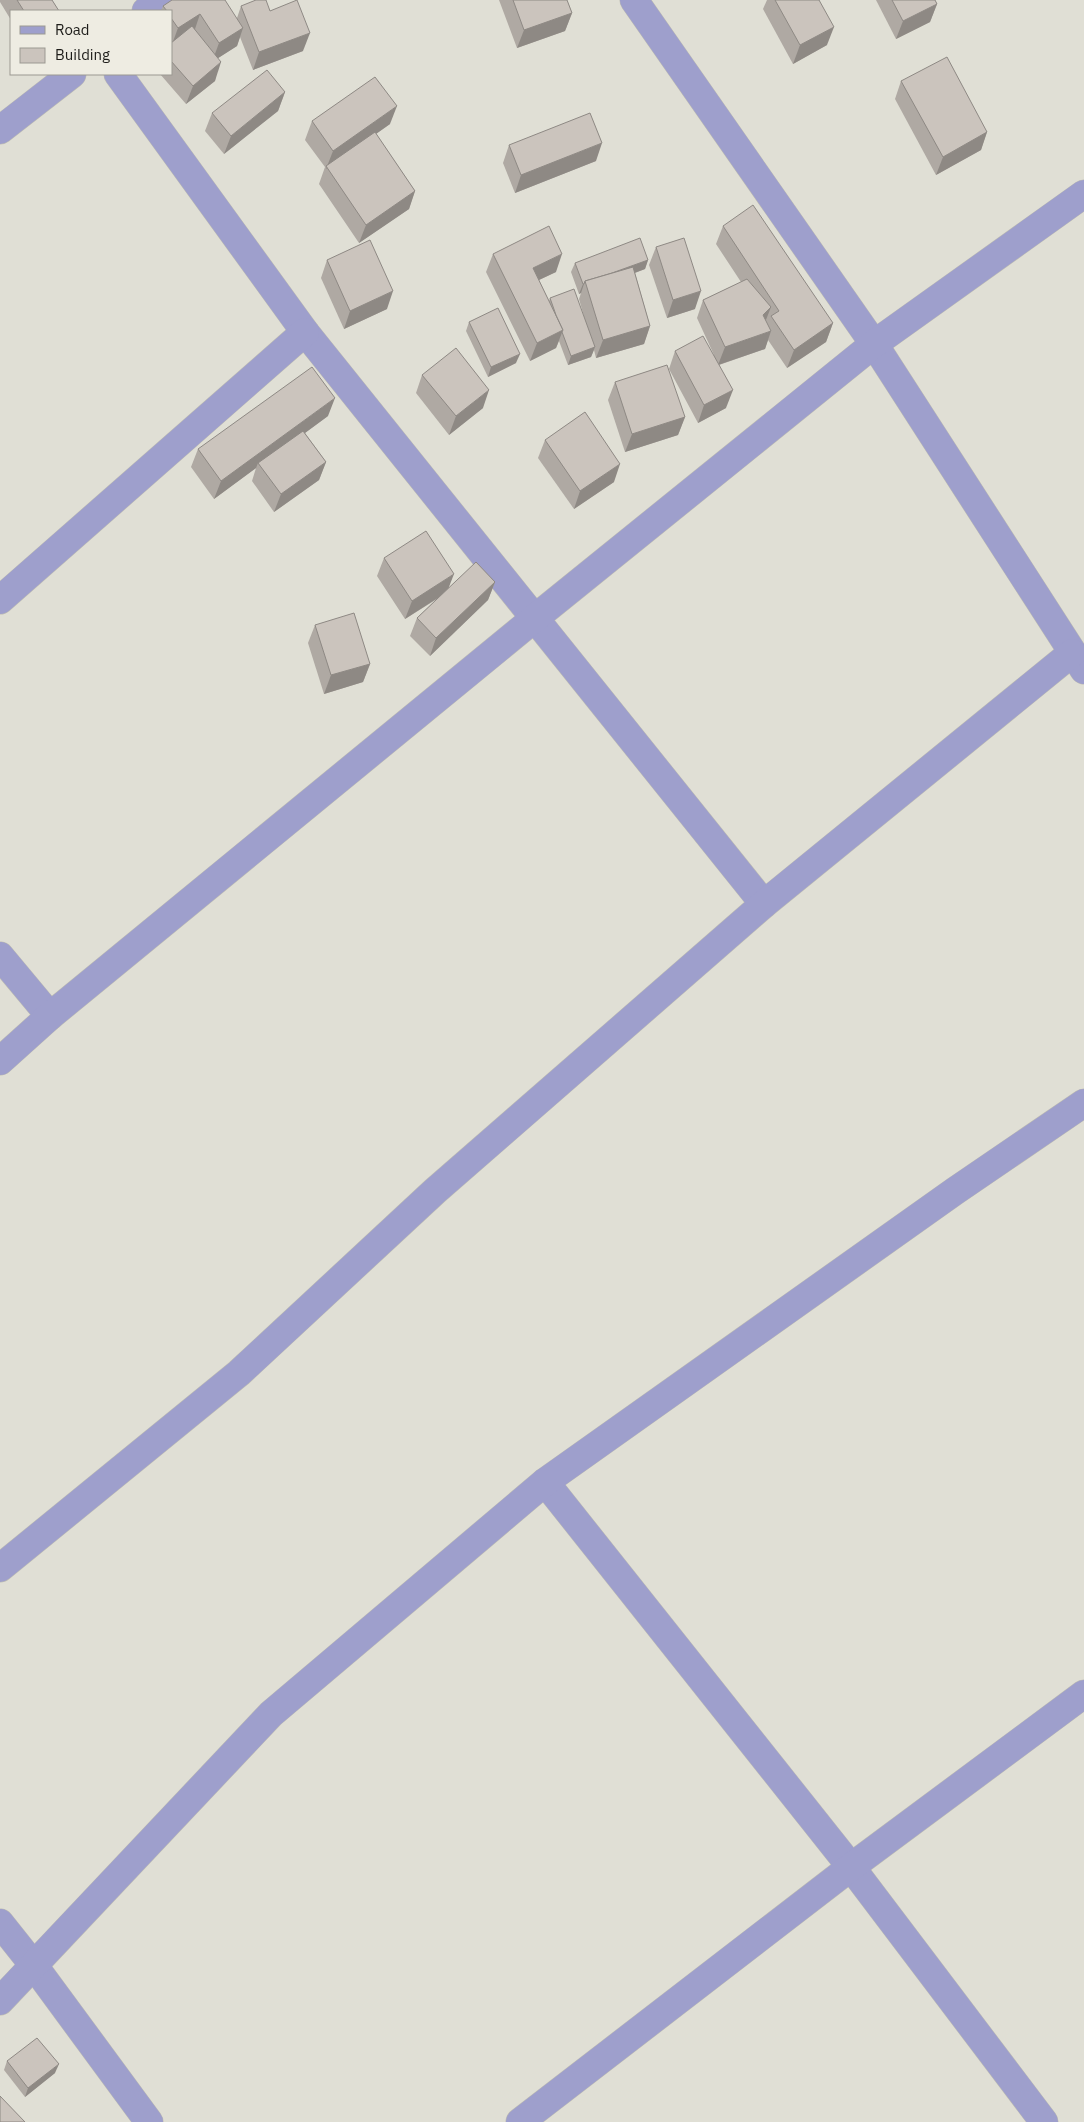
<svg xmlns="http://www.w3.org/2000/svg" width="1084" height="2122" font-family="'IBM Plex Sans',sans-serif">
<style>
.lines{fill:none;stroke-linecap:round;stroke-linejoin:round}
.minor-casing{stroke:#bdbcb3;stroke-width:29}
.minor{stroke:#9e9fcc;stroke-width:28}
.wall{fill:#afa9a3}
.shaded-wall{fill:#8e8984}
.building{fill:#cbc4bd;stroke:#8e8984}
</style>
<rect width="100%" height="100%" fill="#e0dfd5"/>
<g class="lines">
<defs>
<g id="minor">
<path d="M 634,0 L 874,344 L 1084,670"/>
<path d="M 146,11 L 159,0"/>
<path d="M 118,74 L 305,332 L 764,904"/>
<path d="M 0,130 L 72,74"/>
<path d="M 0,600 L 305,332"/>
<path d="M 0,956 L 50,1016"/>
<path d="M 0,1061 L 50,1016 L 535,618 L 874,344 L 1084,194"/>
<path d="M 545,1482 L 851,1867 L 1044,2122"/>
<path d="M 0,1568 L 239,1373 L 435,1191 L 764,904 L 1072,653"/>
<path d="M 0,1923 L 35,1967 L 149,2122"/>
<path d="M 0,2001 L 271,1714 L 545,1482 L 955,1191 L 1084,1103"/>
<path d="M 520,2122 L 851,1867 L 1084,1694"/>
</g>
</defs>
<use href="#minor" class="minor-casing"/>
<use href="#minor" class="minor"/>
</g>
<g class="wall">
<path d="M 0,0 L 52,0 L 59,11 L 11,11 L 11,20 L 0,2 Z"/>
<path d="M 499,0 L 567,0 L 572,13 L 565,31 L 517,48 Z"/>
<path d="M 767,0 L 819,0 L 827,45 L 793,64 L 763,9 Z"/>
<path d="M 876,0 L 935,0 L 937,4 L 930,22 L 896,39 Z"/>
<path d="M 163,6 L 237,18 L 241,6 L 270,11 L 303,51 L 253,70 L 240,37 L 237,46 L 218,58 L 215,81 L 186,104 L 160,74 L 171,74 L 171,11 L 161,11 Z"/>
<path d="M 901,81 L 987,132 L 981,150 L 936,175 L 895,99 Z"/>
<path d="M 285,92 L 278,111 L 224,154 L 205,131 L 212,113 Z"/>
<path d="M 312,121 L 390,124 L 376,134 L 415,191 L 409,209 L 359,243 L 319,184 L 325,167 L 305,140 Z"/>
<path d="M 509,145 L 596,161 L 515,193 L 503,163 Z"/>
<path d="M 723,226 L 833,323 L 826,342 L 787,368 L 768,340 L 765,349 L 719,365 L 726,408 L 698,423 L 669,369 L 675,351 L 714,355 L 697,318 L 703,300 L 741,282 L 716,244 Z"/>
<path d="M 656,247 L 695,309 L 667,318 L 649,265 Z"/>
<path d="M 493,254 L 556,272 L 539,280 L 549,301 L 550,298 L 585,320 L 579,299 L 581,293 L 579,294 L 571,272 L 575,263 L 648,260 L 645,269 L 635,273 L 650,326 L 644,344 L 596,358 L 594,350 L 591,357 L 568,365 L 559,341 L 556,348 L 530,361 L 486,272 Z"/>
<path d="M 327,260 L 387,309 L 344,329 L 321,278 Z"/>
<path d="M 469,322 L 516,363 L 488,377 L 466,331 Z"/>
<path d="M 422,375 L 483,408 L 449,435 L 416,393 Z"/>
<path d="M 615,382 L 685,417 L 678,435 L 625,452 L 608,400 Z"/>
<path d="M 328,416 L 305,433 L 326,462 L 319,480 L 274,512 L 252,481 L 256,468 L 214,499 L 191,467 L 198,449 Z"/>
<path d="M 545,440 L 614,482 L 574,509 L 538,458 Z"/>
<path d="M 384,558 L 449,587 L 495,582 L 488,600 L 430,656 L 410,636 L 417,618 L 437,599 L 405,619 L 377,576 Z"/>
<path d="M 315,625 L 370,664 L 363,682 L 324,694 L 308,643 Z"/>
<path d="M 7,2061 L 55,2073 L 25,2097 L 4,2070 Z"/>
</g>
<g class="shaded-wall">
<path d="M 937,4 L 930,22 L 896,39 L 903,21 Z"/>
<path d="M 572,13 L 565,31 L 517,48 L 524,30 Z"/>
<path d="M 200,14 L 194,32 L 171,47 L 178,28 Z"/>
<path d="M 834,27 L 827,45 L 793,64 L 800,45 Z"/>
<path d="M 243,28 L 237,46 L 212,62 L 219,43 Z"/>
<path d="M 310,33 L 303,51 L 253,70 L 259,52 Z"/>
<path d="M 221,62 L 215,81 L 186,104 L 193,86 Z"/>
<path d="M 285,92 L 278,111 L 224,154 L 231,136 Z"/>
<path d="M 397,106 L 390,124 L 326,169 L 333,151 Z"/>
<path d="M 987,132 L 981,150 L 936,175 L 943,157 Z"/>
<path d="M 602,143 L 596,161 L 515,193 L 521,175 Z"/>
<path d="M 415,191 L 409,209 L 359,243 L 366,225 Z"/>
<path d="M 562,254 L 556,272 L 526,286 L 533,268 Z"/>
<path d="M 648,260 L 645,269 L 588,290 L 586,283 Z"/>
<path d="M 583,284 L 584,284 L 581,293 L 579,294 Z"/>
<path d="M 393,291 L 387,309 L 344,329 L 350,311 Z"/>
<path d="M 701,291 L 695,309 L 667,318 L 673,300 Z"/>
<path d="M 771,307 L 764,325 L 763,315 Z"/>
<path d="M 833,323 L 826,342 L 787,368 L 794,350 Z"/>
<path d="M 650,326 L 644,344 L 596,358 L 603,340 Z"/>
<path d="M 563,330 L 556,348 L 530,361 L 537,343 Z"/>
<path d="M 771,331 L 765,349 L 718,365 L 725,347 Z"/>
<path d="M 595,347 L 591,357 L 568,365 L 571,356 Z"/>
<path d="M 520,354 L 516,363 L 488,377 L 491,367 Z"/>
<path d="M 489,390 L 483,408 L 449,435 L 456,416 Z"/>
<path d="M 733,390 L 726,408 L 698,423 L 704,405 Z"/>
<path d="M 335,398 L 328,416 L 260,466 L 258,463 L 256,468 L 214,499 L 221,481 Z"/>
<path d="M 685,417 L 678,435 L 625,452 L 632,434 Z"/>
<path d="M 326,462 L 319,480 L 274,512 L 281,494 Z"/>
<path d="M 620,464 L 614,482 L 574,509 L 580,491 Z"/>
<path d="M 454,574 L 447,592 L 405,619 L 412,601 Z"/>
<path d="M 495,582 L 488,600 L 430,656 L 436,638 Z"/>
<path d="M 370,664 L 363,682 L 324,694 L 331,675 Z"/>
<path d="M 59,2064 L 55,2073 L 25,2097 L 28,2088 Z"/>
</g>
<g class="building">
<path d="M 17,0 L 52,0 L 59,11 L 24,11 Z"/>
<path d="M 172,0 L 225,0 L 243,28 L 219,43 L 200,14 L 178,28 L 171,18 L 171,11 L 167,11 L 163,6 Z"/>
<path d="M 256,0 L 266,0 L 270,11 L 297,0 L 310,33 L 259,52 L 241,6 Z"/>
<path d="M 513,0 L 567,0 L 572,13 L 524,30 Z"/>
<path d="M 775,0 L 819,0 L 834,27 L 800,45 Z"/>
<path d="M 892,0 L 935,0 L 937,4 L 903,21 Z"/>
<path d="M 192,26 L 221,62 L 193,86 L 171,61 L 171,43 Z"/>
<path d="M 947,57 L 987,132 L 943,157 L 901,81 Z"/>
<path d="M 267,70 L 285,92 L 231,136 L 212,113 Z"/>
<path d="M 375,77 L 397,106 L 333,151 L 312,121 Z"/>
<path d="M 590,113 L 602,143 L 521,175 L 509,145 Z"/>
<path d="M 375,132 L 415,191 L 366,225 L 326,166 Z"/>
<path d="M 753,205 L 833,323 L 794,350 L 771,316 L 779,311 L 723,226 Z"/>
<path d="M 549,226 L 562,254 L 533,268 L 563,330 L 537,343 L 493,254 Z"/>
<path d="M 640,238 L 648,260 L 612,273 L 585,281 L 584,284 L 583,284 L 575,263 Z"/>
<path d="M 684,238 L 701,291 L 673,300 L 656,247 Z"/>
<path d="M 370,240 L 393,291 L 350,311 L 327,260 Z"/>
<path d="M 633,267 L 650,326 L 603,340 L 585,281 Z"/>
<path d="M 747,279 L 771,307 L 763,315 L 771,331 L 725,347 L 703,300 Z"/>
<path d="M 574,289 L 595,347 L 571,356 L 562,332 L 563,330 L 556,315 L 550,298 Z"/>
<path d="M 498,308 L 520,354 L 491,367 L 469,322 Z"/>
<path d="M 703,336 L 733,390 L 704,405 L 675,351 Z"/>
<path d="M 456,348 L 489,390 L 456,416 L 422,375 Z"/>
<path d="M 667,365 L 685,417 L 632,434 L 615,382 Z"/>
<path d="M 312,367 L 335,398 L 221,481 L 198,449 Z"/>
<path d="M 585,412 L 620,464 L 580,491 L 545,440 Z"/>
<path d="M 303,431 L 326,462 L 281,494 L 258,463 Z"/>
<path d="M 426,531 L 454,574 L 412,601 L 384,558 Z"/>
<path d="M 476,562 L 495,582 L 436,638 L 417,618 Z"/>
<path d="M 354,613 L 370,664 L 331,675 L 315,625 Z"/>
<path d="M 37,2038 L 59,2064 L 28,2088 L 7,2061 Z"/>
<path d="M 0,2096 L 25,2122 L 0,2122 Z"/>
</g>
<rect x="10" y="10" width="162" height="65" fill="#eeece2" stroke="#9b9992"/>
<rect x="20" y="26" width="25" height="8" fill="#9e9fcc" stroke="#9b9992"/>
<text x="55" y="35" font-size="15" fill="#1e1d1a">Road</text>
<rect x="20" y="48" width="25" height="15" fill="#cbc4bd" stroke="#9b9992"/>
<text x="55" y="60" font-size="15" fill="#1e1d1a">Building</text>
</svg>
